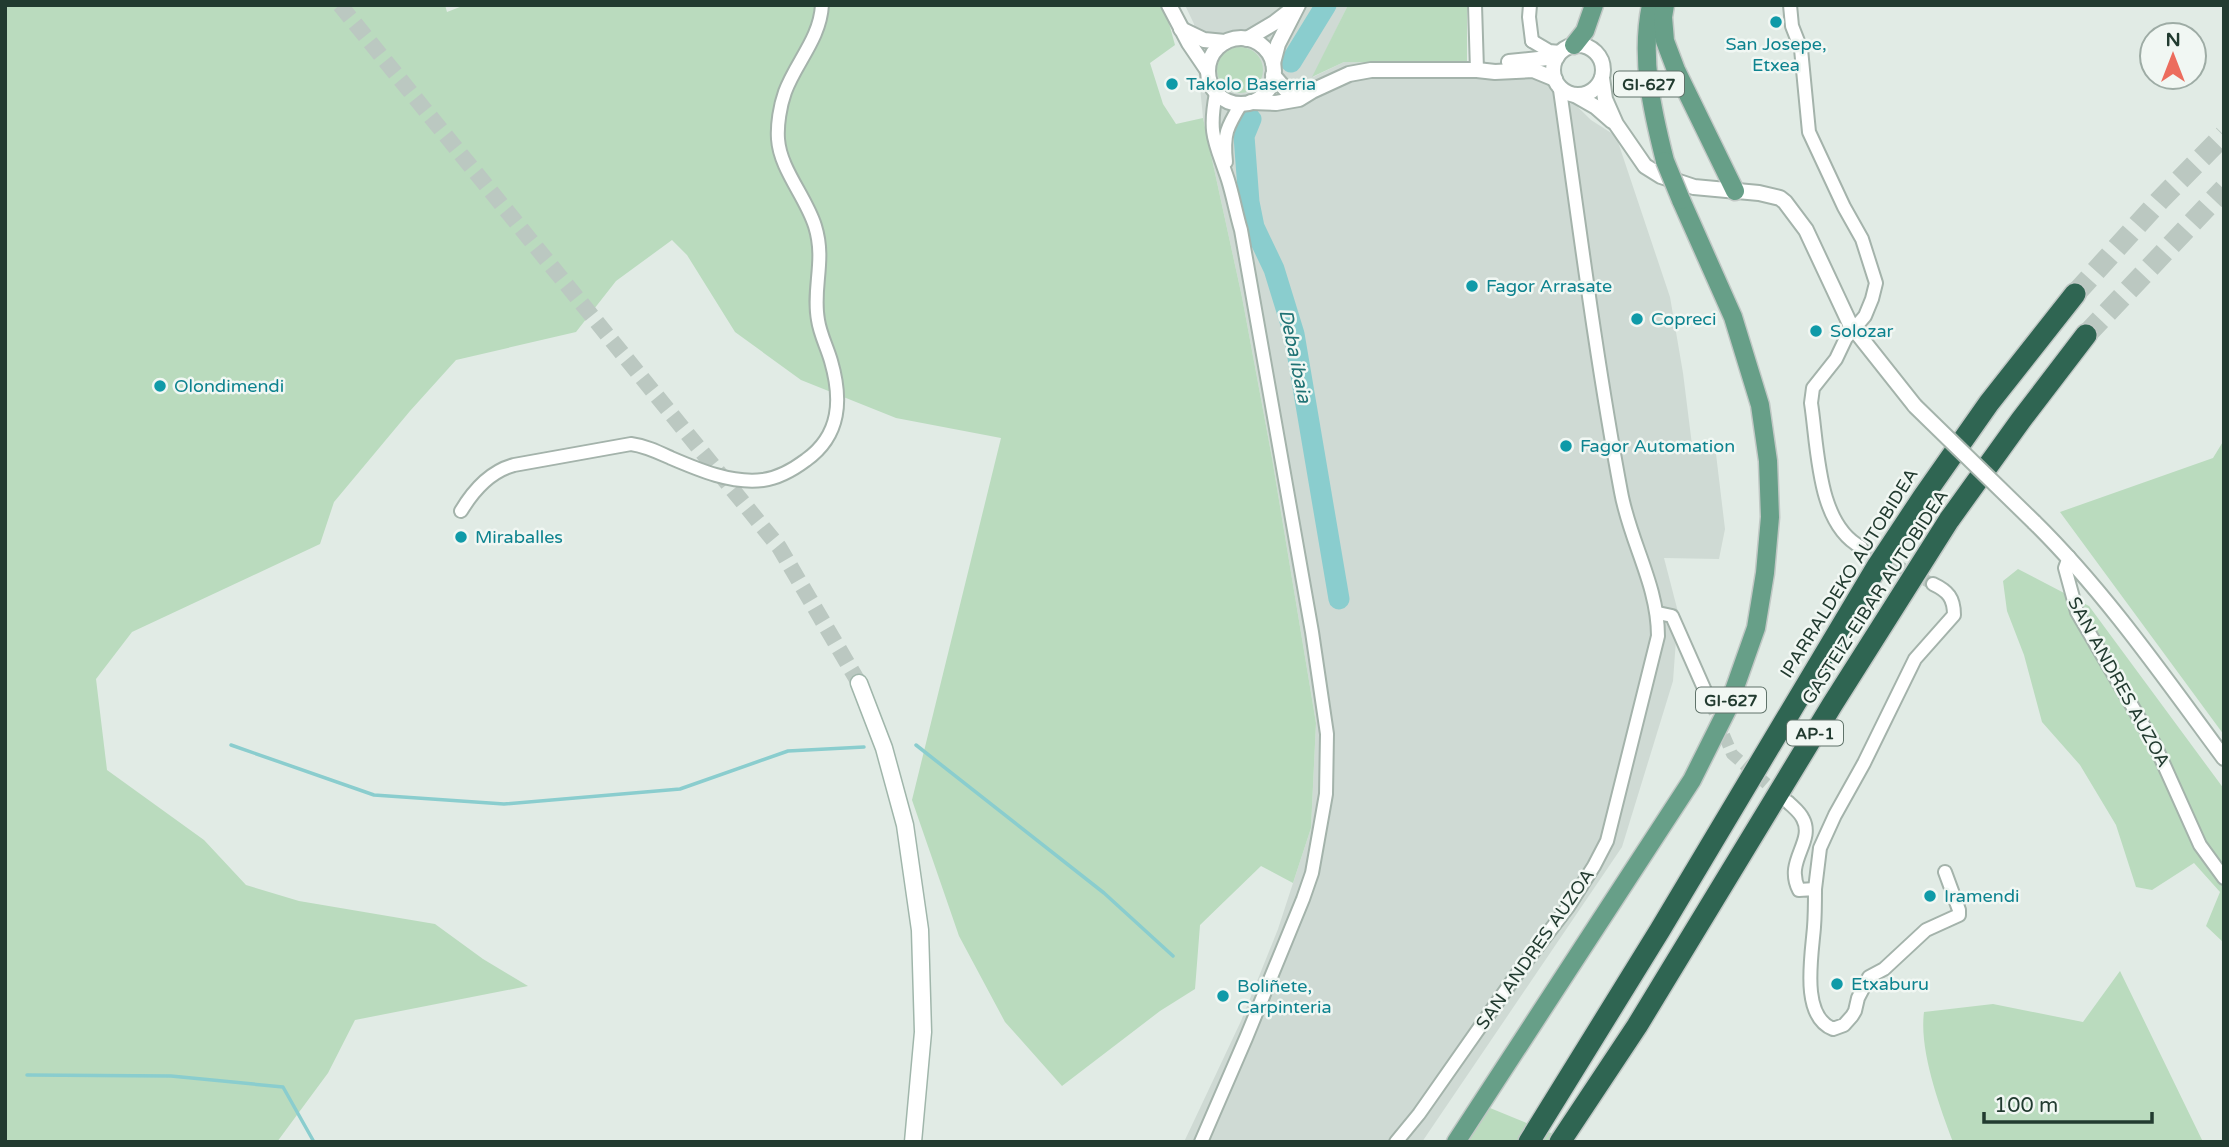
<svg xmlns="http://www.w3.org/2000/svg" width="2229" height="1147" font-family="'Varela Round',sans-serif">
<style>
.built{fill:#cfdad4}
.green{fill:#badbbe}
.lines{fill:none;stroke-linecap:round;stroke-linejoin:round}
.stream{stroke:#8acdce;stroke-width:3.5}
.river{stroke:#8acdce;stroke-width:21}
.minor-tunnel{stroke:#bbc8c1;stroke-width:12;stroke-dasharray:12 6;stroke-linecap:butt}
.secondary-tunnel{stroke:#bbc8c1;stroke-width:16;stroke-dasharray:16 8;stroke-linecap:butt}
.motorway-tunnel{stroke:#bbc8c1;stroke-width:21;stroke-dasharray:21 10;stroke-linecap:butt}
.minor-casing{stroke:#a4b3ab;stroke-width:16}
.tertiary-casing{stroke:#a4b3ab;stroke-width:18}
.secondary-casing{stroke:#a0b6ab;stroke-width:19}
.primary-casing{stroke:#c1c8c5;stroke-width:21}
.motorway-casing{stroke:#c1c8c5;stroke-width:24}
.minor{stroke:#fff;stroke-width:12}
.tertiary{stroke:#fff;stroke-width:14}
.secondary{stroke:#fff;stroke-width:16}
.primary{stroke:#679f88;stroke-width:18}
.motorway{stroke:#2f6552;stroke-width:21}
.tertiary-bridge-casing{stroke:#a4b3ab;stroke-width:18;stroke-linecap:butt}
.primary-bridge-casing{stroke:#c1c8c5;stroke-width:21;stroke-linecap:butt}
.tertiary-bridge{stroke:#fff;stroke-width:14}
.primary-bridge{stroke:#679f88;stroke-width:18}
.culture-dot{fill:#0f9aa8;stroke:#f1f7f3;stroke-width:2.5}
.labels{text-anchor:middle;stroke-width:5;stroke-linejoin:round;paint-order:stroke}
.shield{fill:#f1f7f3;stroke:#60736a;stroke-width:2}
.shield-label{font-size:16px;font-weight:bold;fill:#223b30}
.culture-label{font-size:18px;fill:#0d838f;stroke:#f1f7f3;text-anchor:start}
.street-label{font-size:18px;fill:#223b30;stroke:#f1f7f3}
.water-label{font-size:19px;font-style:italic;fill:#1f7274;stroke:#f1f7f3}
</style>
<rect width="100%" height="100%" fill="#e1ebe5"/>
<path class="built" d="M 1185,5 L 1348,5 L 1313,77 L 1344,62 L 1535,65 L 1591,120 L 1616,136 L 1670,297 L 1683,373 L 1692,445 L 1716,454 L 1725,529 L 1719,559 L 1664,558 L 1678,612 L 1673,681 L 1622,847 L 1422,1142 L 1184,1142 L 1241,1021 L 1278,929 L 1311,828 L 1316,723 L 1272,458 L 1242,297 L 1203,118 L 1194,24 Z"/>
<g class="green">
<path d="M 5,5 L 445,5 L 447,12 L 465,5 L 1164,5 L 1175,45 L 1150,63 L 1163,104 L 1176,124 L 1203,118 L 1242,297 L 1272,458 L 1316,723 L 1311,828 L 1293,883 L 1261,866 L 1200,925 L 1195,989 L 1160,1011 L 1062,1086 L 1005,1022 L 959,936 L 912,800 L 1001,438 L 896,418 L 801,380 L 735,332 L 687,255 L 672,240 L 616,281 L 576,332 L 456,360 L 410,411 L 334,502 L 320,544 L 132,632 L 96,679 L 107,770 L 204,840 L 246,885 L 299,901 L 435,924 L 483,959 L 528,986 L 355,1020 L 328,1073 L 277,1142 L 5,1142 Z"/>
<path d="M 1348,5 L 1467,5 L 1467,64 L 1344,62 L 1312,77 Z"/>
<circle cx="1240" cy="70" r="23"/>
<path d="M 2224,440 L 2224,735 L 2060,512 L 2213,458 Z"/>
<path d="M 2018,569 L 2089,606 L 2224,789 L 2224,943 L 2206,926 L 2220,892 L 2194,863 L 2152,890 L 2136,887 L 2116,825 L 2080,765 L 2042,722 L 2024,655 L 2007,611 L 2003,581 Z"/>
<path d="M 2120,971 L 2203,1142 L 1953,1142 C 1939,1105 1919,1050 1924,1012 L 1993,1004 L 2083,1022 Z"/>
<path d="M 1473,1101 L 1573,1142 L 1455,1142 Z"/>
</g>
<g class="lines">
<g class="stream">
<path d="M 231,745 L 374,795 L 504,804 L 680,789 L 788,751 L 864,747"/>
<path d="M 916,745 L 1104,893 L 1173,956"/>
<path d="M 27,1075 L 171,1076 L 283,1087 L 314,1142"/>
</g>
<g class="river">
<path d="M 1291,62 L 1326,5"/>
<path d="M 1251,119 L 1244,136 L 1249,202 L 1254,227 L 1274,269 L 1294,334 L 1339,599"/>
</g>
<g class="minor-tunnel">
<path d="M 1861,547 L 1933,584"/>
<path d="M 1710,702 L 1732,754 L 1782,797"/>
</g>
<path class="secondary-tunnel" d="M 340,5 L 779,547 L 859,683"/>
<g class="motorway-tunnel">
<path d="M 2075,294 L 2160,200 L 2224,135"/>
<path d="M 2086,335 L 2224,189"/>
</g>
<defs>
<g id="minor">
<path d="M 1475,5 L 1477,70"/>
<path d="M 1530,5 L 1529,17 L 1532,41"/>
<path d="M 1790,5 L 1792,26 L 1801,49 L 1809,132 L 1844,207 L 1862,239 L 1876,283 L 1872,299 L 1865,316 L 1846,338 L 1836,359 L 1813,388 L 1811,403 C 1818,448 1817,524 1861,547"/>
<path d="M 1532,41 L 1549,51 L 1560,52"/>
<path d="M 1226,162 C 1223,134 1227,127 1241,104"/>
<path d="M 461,511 C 473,491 491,471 514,465 L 631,444 C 646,446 658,452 671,458 C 699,470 732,484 763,480 C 778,478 794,469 806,460 C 841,435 842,399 831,361 C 827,347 820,334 818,320 C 812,288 826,261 815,226 C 806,197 780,169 778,139 C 777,125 780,106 785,92 C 796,62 820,39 822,5"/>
<path d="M 2069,557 L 2065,568 L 2077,612 L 2155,745 L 2200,845 L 2224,878"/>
<path d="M 1658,613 L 1672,616 L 1710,702"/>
<path d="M 1788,802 C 1793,807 1800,812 1803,819 C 1815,842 1784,861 1799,890 L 1815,889 C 1815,902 1815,915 1814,927 C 1812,955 1800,1016 1833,1029 L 1844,1025 L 1852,1016 L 1855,1011 L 1858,998 L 1869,977 L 1884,969 L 1926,930 L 1959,915 L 1959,910 L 1945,872"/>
<path d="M 1815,889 L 1820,848 L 1835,815 L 1864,763 L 1915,659 L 1954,615 C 1954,598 1948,591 1933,584"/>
<path d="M 1201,1142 L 1246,1038 L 1303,899 L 1312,873 L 1326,794 L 1327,734 L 1312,632 L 1241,230 C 1236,213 1233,196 1228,180 C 1215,141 1208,135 1216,93"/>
<path d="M 1396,1142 L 1419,1114 L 1522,967 L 1568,907 L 1594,866 L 1607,841 L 1658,636 C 1658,585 1630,542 1621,492 C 1596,359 1579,224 1560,90 L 1556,81"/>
</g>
<g id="tertiary">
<path d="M 1169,5 L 1189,43 L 1208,71"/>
<path d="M 1181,29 L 1204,40 L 1225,42"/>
<circle cx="1241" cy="71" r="33"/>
<path d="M 1247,39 L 1274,23 L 1296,6"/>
<circle cx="1578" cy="70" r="25"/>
<path d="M 1509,62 L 1557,57"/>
<path d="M 1273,63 L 1278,44 L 1298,5"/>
<path d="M 1273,75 L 1286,90 L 1308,91"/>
<path d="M 1602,78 L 1605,99 L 1616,124 L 1645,166 L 1661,176 L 1694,187 L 1759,193 L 1780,198 L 1785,202 L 1806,230 L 1850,324 L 1915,406"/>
<path d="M 1575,95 L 1596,107 L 1612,121"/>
<path d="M 1251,102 L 1276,103 L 1299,99 L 1312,91 L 1349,74 L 1371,70 L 1477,70 L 1495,72 L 1533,70 L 1555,79"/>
<path d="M 2034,522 C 2106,593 2164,677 2224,758"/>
</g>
<path id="secondary" d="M 859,683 L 884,748 L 905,825 L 920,930 L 923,1032 L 913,1142"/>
<g id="primary">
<path d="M 1651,5 C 1640,58 1652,110 1665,161"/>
<path d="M 1665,5 L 1663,17 L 1665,41 L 1676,70 L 1735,191"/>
<path d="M 1574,45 L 1585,31 L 1594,5"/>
<path d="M 1456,1142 L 1692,780 L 1727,710 L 1756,628 L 1765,573 L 1770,517 L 1768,461 L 1760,405 L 1733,317 L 1681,200"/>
</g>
<g id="motorway">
<path d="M 1529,1142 L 1660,930 L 1878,565 L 1923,497 L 1989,403 L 2075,294"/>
<path d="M 1560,1142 L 1637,1026 L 1832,705 L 1949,520 L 2021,420 L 2086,335"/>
</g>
</defs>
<use href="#minor" class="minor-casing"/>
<use href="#tertiary" class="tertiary-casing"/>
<use href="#secondary" class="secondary-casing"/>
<use href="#primary" class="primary-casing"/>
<use href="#motorway" class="motorway-casing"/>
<use href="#minor" class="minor"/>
<use href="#tertiary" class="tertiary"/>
<use href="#secondary" class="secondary"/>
<use href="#primary" class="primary"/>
<use href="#motorway" class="motorway"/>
<defs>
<path id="tertiary-bridge" d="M 1915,406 L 2034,522"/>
<path id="primary-bridge" d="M 1665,161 L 1681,200"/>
</defs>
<use href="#tertiary-bridge" class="tertiary-bridge-casing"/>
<use href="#primary-bridge" class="primary-bridge-casing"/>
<use href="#tertiary-bridge" class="tertiary-bridge"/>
<use href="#primary-bridge" class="primary-bridge"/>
</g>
<g class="culture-dot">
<circle cx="1776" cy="22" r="7"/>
<circle cx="1172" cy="84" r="7"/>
<circle cx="1472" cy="286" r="7"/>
<circle cx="1637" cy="319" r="7"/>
<circle cx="1816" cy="331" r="7"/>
<circle cx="160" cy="386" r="7"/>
<circle cx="1566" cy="446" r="7"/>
<circle cx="461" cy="537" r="7"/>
<circle cx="1930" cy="896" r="7"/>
<circle cx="1837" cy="984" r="7"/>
<circle cx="1223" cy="996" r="7"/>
</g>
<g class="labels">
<g class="shield">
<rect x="1614" y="71.5" width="70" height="25" rx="5"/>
<rect x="1696" y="687.5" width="70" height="25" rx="5"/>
<rect x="1787" y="720.5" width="56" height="25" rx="5"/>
</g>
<g class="shield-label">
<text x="1649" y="90">GI-627</text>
<text x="1731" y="706">GI-627</text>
<text x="1815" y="739">AP-1</text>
</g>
<g class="culture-label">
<text x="1776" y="50" text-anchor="middle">San Josepe,<tspan x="1776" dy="21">Etxea</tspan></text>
<text x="1186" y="90">Takolo Baserria</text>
<text x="1486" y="292">Fagor Arrasate</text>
<text x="1651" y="325">Copreci</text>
<text x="1830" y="337">Solozar</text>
<text x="174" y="392">Olondimendi</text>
<text x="1580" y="452">Fagor Automation</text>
<text x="475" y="543">Miraballes</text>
<text x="1944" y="902">Iramendi</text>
<text x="1851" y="990">Etxaburu</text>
<text x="1237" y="992">Boliñete,<tspan x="1237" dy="21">Carpinteria</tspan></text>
</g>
<g class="street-label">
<text transform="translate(1849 573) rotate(-58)" y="6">IPARRALDEKO AUTOBIDEA</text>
<text transform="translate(1875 597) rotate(-57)" y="6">GASTEIZ-EIBAR AUTOBIDEA</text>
<text transform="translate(2119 682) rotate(61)" y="6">SAN ANDRES AUZOA</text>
<text transform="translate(1535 949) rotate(-55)" y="6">SAN ANDRES AUZOA</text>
</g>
<g class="water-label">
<text transform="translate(1296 356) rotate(78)" y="7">Deba ibaia</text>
</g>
</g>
<rect width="2229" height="1147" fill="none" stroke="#223b30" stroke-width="14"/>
<g transform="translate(2173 56)"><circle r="33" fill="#f1f7f3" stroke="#9eaca5" stroke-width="2"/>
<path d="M0-5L12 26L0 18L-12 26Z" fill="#ec6c5d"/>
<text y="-10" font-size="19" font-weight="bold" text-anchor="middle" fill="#223b30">N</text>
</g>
<path d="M1984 1112v10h168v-10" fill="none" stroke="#223b30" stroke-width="3.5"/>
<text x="1994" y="1112" font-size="21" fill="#223b30" stroke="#f1f7f3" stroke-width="5" paint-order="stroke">100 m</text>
</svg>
